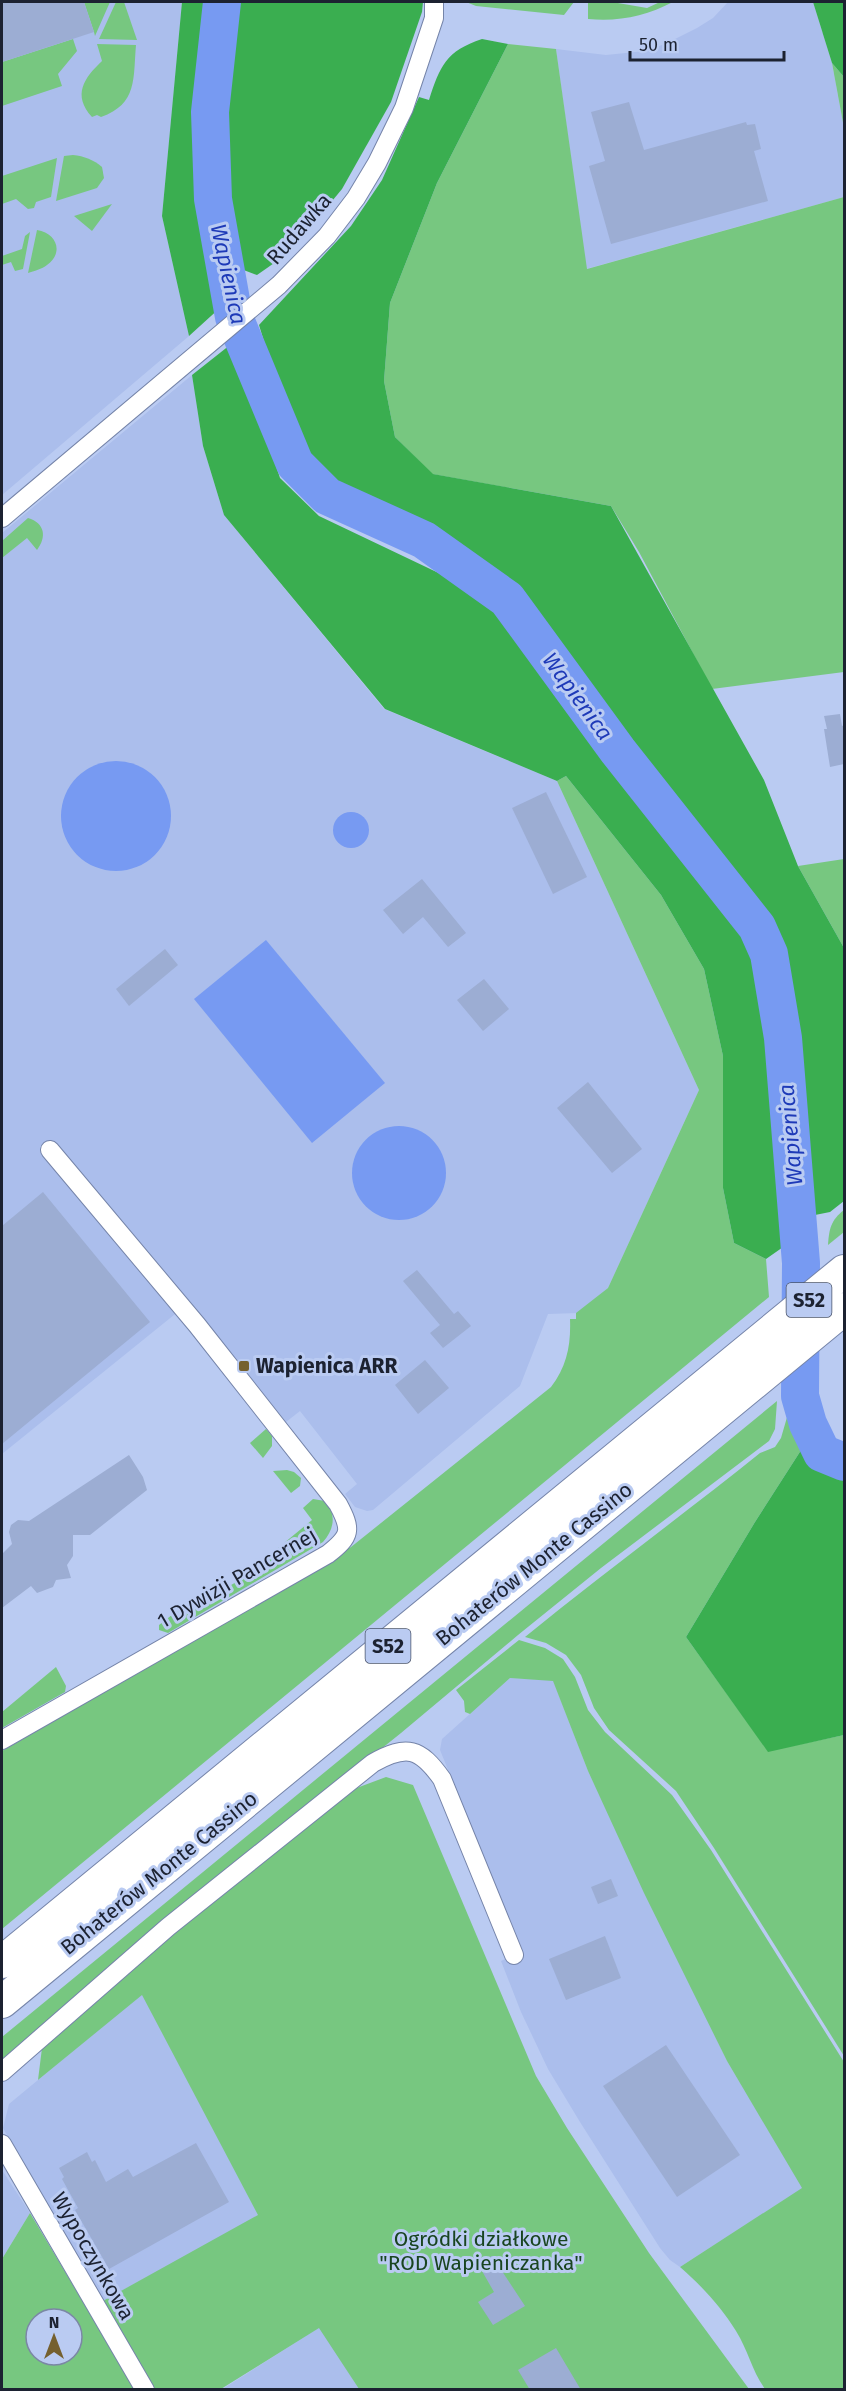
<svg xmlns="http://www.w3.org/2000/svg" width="846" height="2391" font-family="'Fira Sans',sans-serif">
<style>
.built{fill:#abbeec}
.green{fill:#77c780;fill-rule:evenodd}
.forest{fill:#3aae50}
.water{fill:#779af2}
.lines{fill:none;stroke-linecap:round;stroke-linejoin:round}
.river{stroke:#779af2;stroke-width:38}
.building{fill:#9cadd3}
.minor-casing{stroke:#7584a9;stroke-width:20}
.motorway-casing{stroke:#7584a9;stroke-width:34}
.minor{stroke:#fff;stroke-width:18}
.motorway{stroke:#fff;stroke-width:32}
.poi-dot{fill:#75602f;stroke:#bacbf2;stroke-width:2}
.labels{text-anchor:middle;stroke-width:6;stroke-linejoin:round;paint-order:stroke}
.shield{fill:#bacbf2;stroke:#4b556b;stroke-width:1.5}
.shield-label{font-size:20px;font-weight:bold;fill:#1c2231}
.street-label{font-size:21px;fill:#1c2231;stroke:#bacbf2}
.poi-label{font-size:21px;font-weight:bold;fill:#1c2231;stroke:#bacbf2;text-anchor:start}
.park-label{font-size:21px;fill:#194520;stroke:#bacbf2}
.water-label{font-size:22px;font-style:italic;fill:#1e3ab8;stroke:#bacbf2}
</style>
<rect width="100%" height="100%" fill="#bacbf2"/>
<g class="built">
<path d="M 2,2 L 182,2 L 162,216 L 189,336 L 2,495 Z"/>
<path d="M 728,2 L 813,2 L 832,63 L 844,128 L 844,197 L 586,269 L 556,49 L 606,55 L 645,51 L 665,44 L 697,28 L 713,18 Z"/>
<path d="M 192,375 L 203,446 L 224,515 L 384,709 L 557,781 L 699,1090 L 608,1288 L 578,1313 L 548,1314 L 520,1386 L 373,1510 L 367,1511 L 355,1507 L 345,1494 L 357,1484 L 300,1411 L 286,1422 L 190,1302 L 2,1454 L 2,533 Z"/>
<path d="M 510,1678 L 553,1680 L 588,1771 L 727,2061 L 803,2188 L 680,2267 L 670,2260 L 660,2248 L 580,2122 L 548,2069 L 521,2012 L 501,1961 L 522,1951 L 440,1750 L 442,1739 Z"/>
<path d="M 142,1994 L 259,2216 L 101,2302 L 3,2128 L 9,2104 Z"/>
<path d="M 2,2170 L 30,2213 L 2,2259 Z"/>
<path d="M 320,2327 L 359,2389 L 221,2390 Z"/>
</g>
<g class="green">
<path d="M 84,2 L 110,2 L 95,36 L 94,32 Z"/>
<path d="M 116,2 L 124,2 L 137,40 L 99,39 Z"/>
<path d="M 466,2 L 574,2 L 564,15 L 476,6 Z"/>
<path d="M 588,2 L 612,2 L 647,8 L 660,2 L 673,2 C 646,16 619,22 588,19 Z"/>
<path d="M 73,39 L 77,51 L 58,74 L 62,86 L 2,106 L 2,62 Z"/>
<path d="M 97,44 L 136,45 C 133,78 138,104 101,117 L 97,115 L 92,117 C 72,95 84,78 102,61 Z"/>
<path d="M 508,44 L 556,49 L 587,269 L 844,197 L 844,672 L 712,689 L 639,552 L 611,506 L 432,474 L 395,437 L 384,381 L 390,303 L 437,183 Z"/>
<path d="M 832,63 L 844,77 L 844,128 Z"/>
<path d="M 73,155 C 84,156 94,160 102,167 L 104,178 L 97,188 L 56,201 L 64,156 Z"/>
<path d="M 57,158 L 51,197 L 36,202 L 34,208 L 28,209 L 16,199 L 2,204 L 2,176 Z"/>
<path d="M 112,204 L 92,231 L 74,216 Z"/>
<path d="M 37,230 C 57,233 64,253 47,265 C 42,269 34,271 28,273 Z"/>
<path d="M 30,232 L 23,269 L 15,271 L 11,262 L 2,265 L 2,256 L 22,249 L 25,236 Z"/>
<path d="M 28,518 C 45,523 47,537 37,550 L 27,538 L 2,558 L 2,541 Z"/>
<path d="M 566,776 L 661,895 L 704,969 L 723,1056 L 723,1188 L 734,1243 L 766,1259 L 769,1297 L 2,1929 L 2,1751 L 283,1589 L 351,1547 L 551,1387 C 567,1366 571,1345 570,1319 L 576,1319 L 576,1313 L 608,1288 L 699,1090 L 557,781 Z"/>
<path d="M 844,859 L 844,948 L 798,866 Z"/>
<path d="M 844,1210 L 844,1232 L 828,1245 C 829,1229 831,1220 844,1210 Z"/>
<path d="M 792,1400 L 805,1444 L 755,1522 L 686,1637 L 768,1751 L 844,1735 L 844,2056 L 714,1848 L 676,1791 L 609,1730 L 594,1708 L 581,1675 L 566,1655 L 546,1643 L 525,1637 C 602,1574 683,1515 760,1453 L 775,1447 L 781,1438 Z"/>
<path d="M 777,1401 L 775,1429 L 769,1441 L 601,1568 L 518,1635 L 401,1733 L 165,1922 L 2,2063 L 2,2037 Z"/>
<path d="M 266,1429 L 272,1436 L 272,1446 L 263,1458 L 250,1443 Z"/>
<path d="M 287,1470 L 294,1472 L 301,1478 L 300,1486 L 291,1493 L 273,1471 Z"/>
<path d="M 313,1499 L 325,1501 C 337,1514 334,1530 323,1542 L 168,1633 L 159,1630 L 159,1625 L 186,1604 L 193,1607 L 238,1581 L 312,1520 L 303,1508 Z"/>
<path d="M 519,1640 L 545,1648 L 563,1659 L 575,1677 L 588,1710 L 605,1732 L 672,1795 L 711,1850 L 844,2062 L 844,2389 L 765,2389 C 752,2371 748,2350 736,2331 C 721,2307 701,2285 680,2267 L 802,2188 L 727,2061 L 644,1893 L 588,1771 L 553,1681 L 510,1678 L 470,1714 L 465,1712 L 464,1701 L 456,1690 Z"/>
<path d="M 56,1667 L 66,1686 L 65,1692 L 2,1728 L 2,1712 Z"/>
<path d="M 386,1777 L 413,1785 L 536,2076 L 567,2128 L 649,2253 L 749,2389 L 359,2389 L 319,2328 L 221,2389 L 155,2389 L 101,2302 L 258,2215 L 142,1995 L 38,2080 L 43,2040 L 171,1931 L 354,1789 Z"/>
<path d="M 30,2213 L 135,2389 L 5,2390 L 2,2387 L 2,2259 ZM 36,2319 L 72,2319 L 72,2355 L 36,2355 Z"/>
</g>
<g class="forest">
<path d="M 182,2 L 208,2 L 196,124 L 200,180 L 222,306 L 189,336 L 162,216 Z"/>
<path d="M 235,2 L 423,2 L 422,12 L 391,102 L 342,189 L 290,252 L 257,275 L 241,269 L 224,177 L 227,92 Z"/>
<path d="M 813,2 L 844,2 L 844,77 L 832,63 Z"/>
<path d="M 482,39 L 508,44 L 437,183 L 390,303 L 384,381 L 395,437 L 433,474 L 611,506 L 764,780 L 798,866 L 844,948 L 844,1201 L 830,1212 L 815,1215 L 809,1202 L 790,1013 L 787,961 L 765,918 L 527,600 L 492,567 L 442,536 L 397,518 L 350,493 L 313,461 L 286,414 L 259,325 L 351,226 L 382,180 L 419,97 L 429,100 C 440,66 446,51 482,39 Z"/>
<path d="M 235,341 L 280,478 L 319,516 L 447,577 L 497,613 L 608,763 L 743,928 L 759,974 L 767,1019 L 786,1245 L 766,1259 L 734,1243 L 723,1188 L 723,1056 L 704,969 L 661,895 L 566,776 L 557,781 L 385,709 L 224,515 L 203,446 L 192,375 Z"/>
<path d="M 805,1444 L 824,1464 L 844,1471 L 844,1735 L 768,1752 L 686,1637 L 755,1522 Z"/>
</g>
<g class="water">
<circle cx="116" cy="816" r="55"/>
<circle cx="351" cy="830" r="18"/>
<path d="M 266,940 L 385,1083 L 312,1143 L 194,999 Z"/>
<circle cx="399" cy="1173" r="47"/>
</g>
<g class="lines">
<path class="river" d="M 222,2 L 210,112 L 213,199 L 234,317 L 295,464 L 327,496 L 424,540 L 507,599 L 618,751 L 757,927 L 769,954 L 783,1038 L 801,1263 L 800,1396 L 808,1424 L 822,1453 L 844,1462"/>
</g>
<g class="building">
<path d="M 2,2 L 84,2 L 94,32 L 2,62 Z"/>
<path d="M 629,102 L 644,150 L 746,122 L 747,125 L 755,124 L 761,149 L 754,151 L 768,201 L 611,244 L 589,166 L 605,161 L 591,112 Z"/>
<path d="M 840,714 L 842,726 L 844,725 L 844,764 L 830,767 L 824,729 L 827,729 L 824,716 Z"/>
<path d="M 546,792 L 587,877 L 553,894 L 512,808 Z"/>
<path d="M 422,879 L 466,933 L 448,947 L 423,917 L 403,934 L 383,910 Z"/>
<path d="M 165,949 L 178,965 L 129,1006 L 116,989 Z"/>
<path d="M 484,979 L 509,1009 L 483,1031 L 457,1000 Z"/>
<path d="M 588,1082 L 642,1149 L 612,1173 L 557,1108 Z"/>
<path d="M 43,1192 L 150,1322 L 2,1444 L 2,1226 Z"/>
<path d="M 417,1270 L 454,1314 L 458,1311 L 471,1326 L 443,1348 L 430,1333 L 440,1325 L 403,1281 Z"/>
<path d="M 425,1360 L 449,1388 L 418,1414 L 395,1385 Z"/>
<path d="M 129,1455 L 143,1477 L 147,1490 L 90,1535 L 73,1535 L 73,1556 L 67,1565 L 71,1578 L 56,1580 L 53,1587 L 37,1593 L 31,1586 L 2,1608 L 2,1554 L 12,1544 L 9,1532 L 11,1525 L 18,1520 L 29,1521 Z"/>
<path d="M 611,1879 L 618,1896 L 598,1904 L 591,1887 Z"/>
<path d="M 605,1936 L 621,1978 L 566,2000 L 549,1959 Z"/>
<path d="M 666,2045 L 740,2155 L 677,2197 L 603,2086 Z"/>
<path d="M 196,2143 L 229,2202 L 109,2269 L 75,2210 L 78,2208 L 62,2179 L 64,2177 L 59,2168 L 87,2152 L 92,2162 L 95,2160 L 106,2182 L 128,2169 L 133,2177 Z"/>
<path d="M 492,2256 L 525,2306 L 493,2325 L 478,2302 L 494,2292 L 478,2264 Z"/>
<path d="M 556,2348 L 581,2390 L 530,2390 L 518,2370 Z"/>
</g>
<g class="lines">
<defs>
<g id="minor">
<path d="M 2,518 L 279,285 L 327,236 L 356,198 L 377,163 L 404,108 L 434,18 L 434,2"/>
<path d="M 2,1740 L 328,1554 C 351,1536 352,1530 338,1504 L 197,1325 L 50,1150"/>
<path d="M 2,2072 L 168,1927 L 373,1763 C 407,1744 420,1748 442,1779 L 514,1955"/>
<path d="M 2,2144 L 145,2390"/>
</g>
<g id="motorway">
<path d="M 2,1962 L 844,1271"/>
<path d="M 2,2002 L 844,1309"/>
</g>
</defs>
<use href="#minor" class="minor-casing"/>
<use href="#motorway" class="motorway-casing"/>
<use href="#minor" class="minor"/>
<use href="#motorway" class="motorway"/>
</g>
<rect class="poi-dot" x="238" y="1360" width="12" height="12" rx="3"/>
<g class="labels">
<g class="shield">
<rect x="786.5" y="1283" width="45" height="34" rx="4.5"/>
<rect x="365.5" y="1629" width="45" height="34" rx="4.5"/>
</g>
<g class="shield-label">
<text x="809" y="1307">S52</text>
<text x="388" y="1653">S52</text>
</g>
<g class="street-label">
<text transform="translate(299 229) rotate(-49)" y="7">Rudawka</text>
<text transform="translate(534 1564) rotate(-39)" y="7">Bohaterów Monte Cassino</text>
<text transform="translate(237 1578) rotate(-30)" y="7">1 Dywizji Pancernej</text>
<text transform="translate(159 1873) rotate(-39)" y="7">Bohaterów Monte Cassino</text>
<text transform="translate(93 2256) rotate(60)" y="7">Wypoczynkowa</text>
</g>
<g class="poi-label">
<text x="256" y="1373">Wapienica ARR</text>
</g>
<g class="park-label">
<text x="481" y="2246">Ogródki działkowe<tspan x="481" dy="24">"ROD Wapieniczanka"</tspan></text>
</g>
<g class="water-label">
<text transform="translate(229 274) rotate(78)" y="8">Wapienica</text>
<text transform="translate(578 696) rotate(54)" y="8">Wapienica</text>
<text transform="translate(790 1135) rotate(-95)" y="8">Wapienica</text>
</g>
</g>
<rect width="846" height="2391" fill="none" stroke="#1c2231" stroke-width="6"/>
<g transform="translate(54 2337)"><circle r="28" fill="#bacbf2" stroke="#7b87a5" stroke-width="1.5"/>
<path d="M0-4.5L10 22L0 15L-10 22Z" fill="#75602f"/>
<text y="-9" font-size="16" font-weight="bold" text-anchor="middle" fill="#1c2231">N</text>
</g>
<path d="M630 51v9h154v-9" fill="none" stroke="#1c2231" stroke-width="3"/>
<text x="639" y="51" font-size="18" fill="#1c2231" stroke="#bacbf2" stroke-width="4.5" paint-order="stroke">50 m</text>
</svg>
